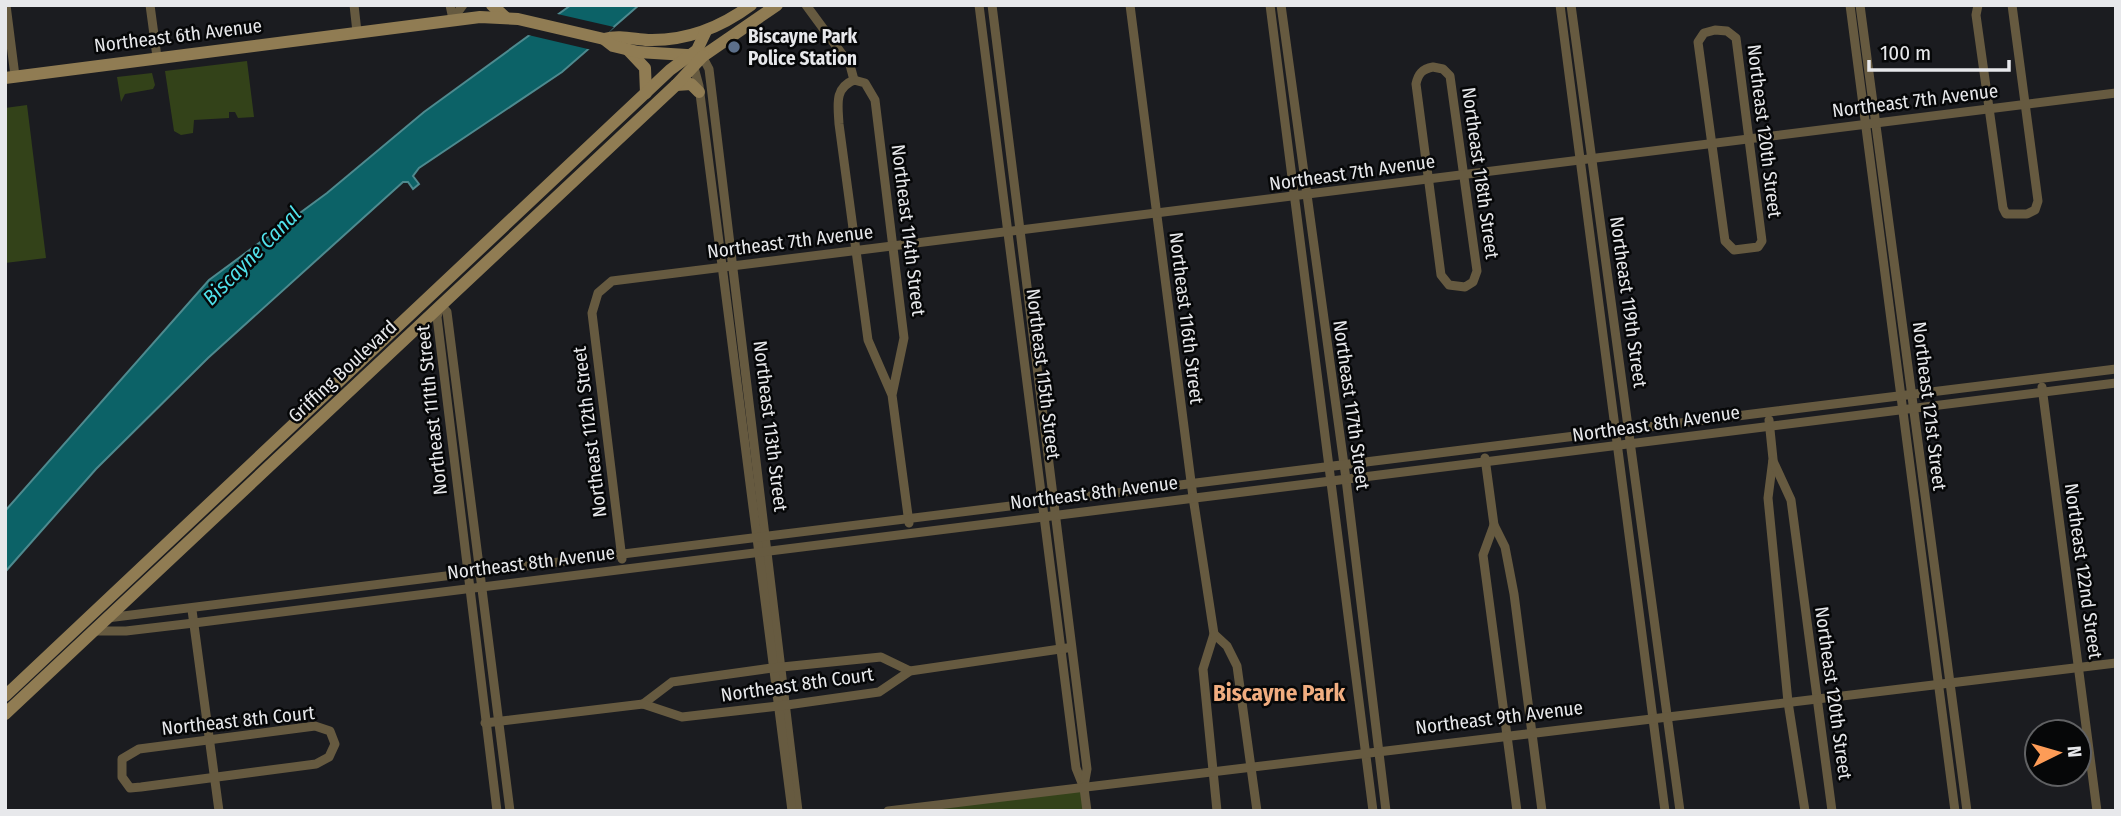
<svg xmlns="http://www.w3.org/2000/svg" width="2121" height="816" font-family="'Fira Sans Condensed',sans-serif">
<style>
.green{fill:#334219}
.water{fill:#0c6267;stroke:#4e8a8f;stroke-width:2}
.pier{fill:#1b1c20}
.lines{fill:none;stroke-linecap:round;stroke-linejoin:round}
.street{stroke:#665a40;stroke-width:9}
.secondary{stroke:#907c53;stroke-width:12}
.service-dot{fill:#5c6f8a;stroke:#060708;stroke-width:2.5}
.labels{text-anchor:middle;stroke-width:5;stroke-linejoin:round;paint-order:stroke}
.street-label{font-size:19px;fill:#e7e8eb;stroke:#060708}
.poi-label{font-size:19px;font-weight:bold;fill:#e7e8eb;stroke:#060708;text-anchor:start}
.water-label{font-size:21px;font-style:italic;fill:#50e2eb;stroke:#060708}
.quarter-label{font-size:23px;font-weight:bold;fill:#f1ad80;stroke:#060708}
</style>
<rect width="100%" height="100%" fill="#1b1c20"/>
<g class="green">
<path d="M 247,61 L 254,117 L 238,118 L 235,112 L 229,112 L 229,118 L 194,120 L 193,133 L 181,135 L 174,131 L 165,71 Z"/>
<path d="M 152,73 L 155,85 L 153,89 L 125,94 L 121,102 L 117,77 Z"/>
<path d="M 27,105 L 46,258 L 5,263 L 5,108 Z"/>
<path d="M 1084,788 L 1087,811 L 888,811 Z"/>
</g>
<path class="water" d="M 571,5 L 639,5 L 562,72 L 419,168 L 413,176 L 419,184 L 413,189 L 408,182 L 403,182 L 208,358 L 96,469 L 5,572 L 5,511 L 209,280 L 327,193 L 424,112 Z"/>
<path class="pier" d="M 553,13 L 614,27 L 592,50 L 524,34 Z"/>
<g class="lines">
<g class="street">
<path d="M 6,5 L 15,76"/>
<path d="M 150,5 L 157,57"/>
<path d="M 354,5 L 357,32"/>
<path d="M 450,5 L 453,19"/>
<path d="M 806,5 L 850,65 L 854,80"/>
<path d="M 979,5 L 1076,768 L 1084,788 L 1087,811"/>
<path d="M 992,5 L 1087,769 L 1084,786"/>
<path d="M 1130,5 L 1193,497 L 1214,634 L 1203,669 L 1217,811"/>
<path d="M 1270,5 L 1373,811"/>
<path d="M 1281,5 L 1346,479 L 1386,811"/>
<path d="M 1560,5 L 1665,811"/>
<path d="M 1571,5 L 1680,811"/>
<path d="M 1850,5 L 1955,811"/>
<path d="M 1860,5 L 1967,811"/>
<path d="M 1978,5 L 1976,15 L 2003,208 L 2006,214 L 2027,214 L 2035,210 L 2038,201 L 2012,5"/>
<path d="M 453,19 L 463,5"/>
<path d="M 1715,30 L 1727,31 L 1736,38 L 1762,241 L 1758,247 L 1734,250 L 1725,241 L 1698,42 L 1704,33 Z"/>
<path d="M 701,54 L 709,69 L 798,811"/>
<path d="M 693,64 L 699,86 L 792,811"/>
<path d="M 1433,67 L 1443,69 L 1450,76 L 1477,271 L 1473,282 L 1465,287 L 1449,285 L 1441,275 L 1416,84 C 1418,74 1422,69 1433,67 Z"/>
<path d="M 441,305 L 447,312 L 510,811"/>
<path d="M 440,307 L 437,317 L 497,811"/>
<path d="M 2042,387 L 2097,811"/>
<path d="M 892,395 L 904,338 L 875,100 L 865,83 L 854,80 C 834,88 838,105 839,124 L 868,340 L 892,395 L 909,523"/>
<path d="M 1769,420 L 1773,459 L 1768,498 L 1788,702 L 1805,811"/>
<path d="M 1485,458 L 1494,525 L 1505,547 L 1514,594 L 1542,811"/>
<path d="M 1773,461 L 1791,500 L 1832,811"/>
<path d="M 1494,525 L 1483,555 L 1517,811"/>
<path d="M 622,559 L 592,313 L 598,293 L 612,281 L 2116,93"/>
<path d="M 192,610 L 219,811"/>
<path d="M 107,618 L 2116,369"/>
<path d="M 92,631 L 126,631 L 194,623 L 2116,383"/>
<path d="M 1214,634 L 1227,646 L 1237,666 L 1257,811"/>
<path d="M 643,704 L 672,682 L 772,668 L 881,657 L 910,671"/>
<path d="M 485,723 L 643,704 L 682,717 L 787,705 L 879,692 L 910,671 L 1067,648"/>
<path d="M 315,726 L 330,731 L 335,744 L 329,757 L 316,764 L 141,787 L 130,788 L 122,777 L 122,759 L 139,749 Z"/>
<path d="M 888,811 L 2116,663"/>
</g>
<g class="secondary">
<path d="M 492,5 L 506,18"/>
<path d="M 604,39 C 619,35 633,39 648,40 C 687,41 720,28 751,5"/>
<path d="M 628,50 L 645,68 L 646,93"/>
<path d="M 5,78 L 480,17 L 518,19 L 604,39 L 613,46 L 638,52 L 703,56 L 777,5"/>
<path d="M 676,85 L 691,84 L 699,92"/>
<path d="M 5,696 L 570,164 L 670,70 L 697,50 L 706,31"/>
<path d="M 5,714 L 676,85 L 703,56"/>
</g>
</g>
<circle class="service-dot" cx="734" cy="47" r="7"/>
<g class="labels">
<g class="street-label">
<text transform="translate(178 35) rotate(-7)" y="7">Northeast 6th Avenue</text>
<text transform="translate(1915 100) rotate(-7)" y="7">Northeast 7th Avenue</text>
<text transform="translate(1765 131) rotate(83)" y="7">Northeast 120th Street</text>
<text transform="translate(1352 172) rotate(-8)" y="7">Northeast 7th Avenue</text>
<text transform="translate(1481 173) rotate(82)" y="7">Northeast 118th Street</text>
<text transform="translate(909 230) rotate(83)" y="7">Northeast 114th Street</text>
<text transform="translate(790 241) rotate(-7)" y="7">Northeast 7th Avenue</text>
<text transform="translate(1629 302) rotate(82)" y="7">Northeast 119th Street</text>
<text transform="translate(1187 318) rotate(83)" y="7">Northeast 116th Street</text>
<text transform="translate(342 371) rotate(-43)" y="7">Griffing Boulevard</text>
<text transform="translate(1044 374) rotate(83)" y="7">Northeast 115th Street</text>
<text transform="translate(1352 405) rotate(82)" y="7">Northeast 117th Street</text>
<text transform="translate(1930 406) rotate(83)" y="7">Northeast 121st Street</text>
<text transform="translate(431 410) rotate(-96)" y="7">Northeast 111th Street</text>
<text transform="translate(1656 423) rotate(-8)" y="7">Northeast 8th Avenue</text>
<text transform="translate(771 426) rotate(83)" y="7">Northeast 113th Street</text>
<text transform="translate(589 432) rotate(-97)" y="7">Northeast 112th Street</text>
<text transform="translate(1094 492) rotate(-7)" y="7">Northeast 8th Avenue</text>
<text transform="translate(531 562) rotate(-7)" y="7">Northeast 8th Avenue</text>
<text transform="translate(2084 571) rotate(82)" y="7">Northeast 122nd Street</text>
<text transform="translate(797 684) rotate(-8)" y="7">Northeast 8th Court</text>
<text transform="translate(1834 693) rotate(82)" y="7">Northeast 120th Street</text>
<text transform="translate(1499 717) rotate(-7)" y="7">Northeast 9th Avenue</text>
<text transform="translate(238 720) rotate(-6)" y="7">Northeast 8th Court</text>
</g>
<g class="poi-label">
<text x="748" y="43">Biscayne Park<tspan x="748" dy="22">Police Station</tspan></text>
</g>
<g class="water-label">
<text transform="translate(252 256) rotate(-45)" y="7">Biscayne Canal</text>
</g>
<g class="quarter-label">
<text x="1279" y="701">Biscayne Park</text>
</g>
</g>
<rect width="2121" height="816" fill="none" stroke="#e7e8eb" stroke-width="14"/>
<g transform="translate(2058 753) rotate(85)"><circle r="33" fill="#060708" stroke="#606163" stroke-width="2"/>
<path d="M0-5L12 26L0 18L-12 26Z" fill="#fd9c57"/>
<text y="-10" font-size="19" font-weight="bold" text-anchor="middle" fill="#e7e8eb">N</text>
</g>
<path d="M1869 60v10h140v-10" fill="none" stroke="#e7e8eb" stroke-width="3.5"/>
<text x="1880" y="60" font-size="21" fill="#e7e8eb" stroke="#060708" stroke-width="5" paint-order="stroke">100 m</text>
</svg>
